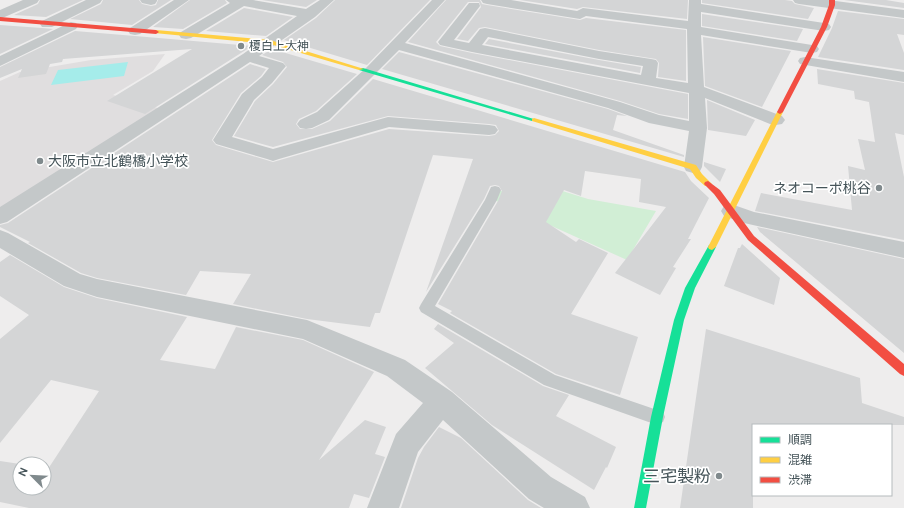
<svg xmlns="http://www.w3.org/2000/svg" width="904" height="508" viewBox="0 0 904 508" font-family="Ubuntu,'Noto Sans JP',sans-serif">
  <style>
    .education { fill: #e0dedf }
    .green { fill: #d1eed5 }
    .water { fill: #a5ecea }
    .building { fill: #d4d5d6 }
    .lines { fill: none; stroke-linecap: round; stroke-linejoin: round }
    .lane { fill: #c4c8c9; fill-rule: evenodd }
    .street { fill: #c4c8c9; fill-rule: evenodd }
    .fast { fill: #16e098; fill-rule: evenodd }
    .slow { fill: #ffcf43; fill-rule: evenodd }
    .jam { fill: #f24e42; fill-rule: evenodd }
    .poi-dot { fill: #808a8d; stroke: #fff; stroke-width: 1.5 }
    .labels { text-anchor: middle; stroke-width: 3.5; stroke-linejoin: round; paint-order: stroke }
    .far-poi-label { font-size: 12px; fill: #455459; stroke: #fff; text-anchor: start }
    .poi-label { font-size: 14px; fill: #455459; stroke: #fff; text-anchor: start }
    .near-poi-label { font-size: 17px; fill: #455459; stroke: #fff; text-anchor: end }
  </style>
  <rect width="100%" height="100%" fill="#eeeded"/>
  <path class="education" d="M165 54 153 71 113 95 161 109 0 213V81L20 72 91 60Z"/>
  <path class="green" d="M556 189 588 199 656 211 627 260 494 200 498 190 547 204Z"/>
  <path class="water" d="M128 62 124 76 51 85 58 70Z"/>
  <path class="building" d="M40 0H83L46 17 14 15 38 4Z
    M103 0H139L142 4 151 6 156 5 158 0H171L132 25 70 19 101 4Z
    M190 0H225L227 3 183 29 153 27Z
    M262 0H317L306 7Z
    M335 0H430L367 65 284 40 316 18Z
    M446 0H480L482 4 487 5 580 20 586 18 686 30V81L658 77 659 63 656 59 599 50 485 27 479 28 468 41 457 39 481 7 479 2H468L436 42 440 46 472 53 688 94V119L659 114 620 101 408 42Z
    M520 0H688L687 19 583 7 577 9Z
    M702 0H785L792 1 795 4 814 8 808 19 702 3Z
    M844 0H886L904 3V8Z
    M244 8 293 17 266 36 206 31Z
    M838 11 904 19V35L897 34 904 53V70L818 57 832 28Z
    M702 14 803 29 797 41 702 26Z
    M0 25 42 28 53 29 0 54Z
    M75 31 135 36 252 46 145 114 107 101 192 49 63 59 62 62 50 64 46 74 18 78 22 69 0 78V67Z
    M703 37 791 51 762 107 705 86Z
    M489 39 599 60 641 67 640 73 485 44Z
    M272 49 357 74 316 111 299 119 296 124 300 129H312L330 121 373 79 685 172 691 181 709 198 688 239H691L673 267 676 268 660 295 615 273 666 207 639 202 641 179 585 171 581 196 564 190 546 222 576 242 579 239 608 253 571 314 638 337 620 395 556 374 450 313 452 311 438 304 498 201 502 191 499 186 495 185 490 186 484 199 426 292 473 159 433 155 380 313H375L370 327 307 319 233 304 251 274 200 271 186 295 97 278 81 273 28 243 30 242 0 227V225L8 223 250 64 266 69 261 76 241 93 212 140 216 145 273 162 389 129 489 136 495 135 499 131 496 125 489 124 388 116 273 147 234 136 255 101 273 84 287 67 283 62 262 55Z
    M399 52 608 109 627 116 617 115 613 130 684 155V157L382 69Z
    M817 69 904 83V135L895 133 904 177V240L755 211 761 193 852 210 848 166 865 170 858 139 875 142 869 102 855 99 854 91 818 84Z
    M707 100 755 120 746 136 708 130Z
    M704 162 726 169 720 182 704 166Z
    M757 227 904 259V353L760 232Z
    M742 244 780 278 774 305 724 286 738 248H740Z
    M10 255 64 287 97 298 187 317 160 360 215 369 236 327 303 340 374 372 319 460 365 420 386 427 375 454 385 457 369 498 354 494 349 508H29L0 502V461L20 464V488H44V469H48L99 391 51 380 0 443V339L29 315 0 296V262Z
    M438 324 543 386 569 395 556 416 616 447 607 468 606 467 594 490 492 425 425 368 454 343 434 329Z
    M706 329 860 378 862 403 904 417V425H753V508H680Z
    M439 427 461 438 528 500 541 508H401L418 458 424 447Z"/>
  <g class="lines">
    <path class="lane" d="M495 186 499 187 501 190 497 200 435 306 555 375 663 412 665 417 663 422 657 425 544 385 421 312 419 308 421 304 485 200 491 187Z"/>
    <path class="street" d="M23 0H39L37 3 0 19V10Z
      M86 0H102L100 3 52 27H42L40 24 42 21Z
      M140 0H157V1L155 4 151 5 142 3Z
      M174 0H189L140 34 135 35 130 34 128 31 130 28Z
      M226 0H253L306 9 320 0H334L315 17 259 56 283 63 286 66 272 83 254 100 232 137 273 149 388 117 489 125 495 126 498 130 495 134 489 135 389 127 279 159 273 161 267 159 216 144 213 140 242 94 262 77 269 68 250 62 7 222 0 224V207L243 54 297 16 244 6 191 38 186 39 181 38 179 35 181 32 230 3Z
      M432 0H445L405 43 620 102 659 115 689 121V93L472 52 440 45 438 42 469 3H479L480 6 454 40 469 43 480 29 485 28 599 51 651 59 656 60 658 63 656 78 688 83 687 29 586 16 580 19 487 4 483 3 481 0H511L577 11 583 8 688 21 689 0H701V4L824 23 829 24 831 27 829 30 824 31 701 12V27L812 45 817 46 819 49 817 52 812 53 701 35 704 87 782 116 785 120 782 124 776 125 770 124 705 98 707 128 702 167 700 171 693 173 686 171 684 167 689 131 649 123 608 108 399 50 329 120 312 128 306 129 300 128 297 124 300 120 317 112 366 68ZM488 37 599 59 643 66 641 75 482 45Z
      M793 0H828L904 10V18L799 4 795 3Z
      M71 22 76 23 78 26 76 29 0 66V56Z
      M805 57 904 72V82L800 64 798 61 800 58Z
      M731 204 754 212 904 242V258L744 223 724 216 721 211 724 206Z
      M0 230 8 233 80 274 97 279 307 320 405 360 452 392 551 477 585 497 590 508H544L529 499 443 420 418 452 399 508H367L396 434 423 403 387 376 303 339 97 297 64 286 0 248Z"/>
    <path class="fast" d="M359 68H363L537 120 536 121H532L359 70Z
      M712 244 716 247 695 288 684 320 663 417 646 508H634L651 417 674 320 685 288 709 245Z"/>
    <path class="slow" d="M156 30 270 40 364 69 359 70 270 44 154 33 153 32Z
      M780 110 783 112 716 247 712 250 709 249 708 247 777 112Z
      M534 118 696 165 702 174 712 184 711 186H705L696 178 690 169 532 121V119Z"/>
    <path class="jam" d="M829 0H835V5L827 27 783 112 780 114 778 113 777 112 821 27 829 5Z
      M0 17 156 30 159 32 156 34 0 21Z
      M708 181 720 190 754 236 904 364V376L900 374 748 240 714 194 704 184 705 182Z"/>
  </g>
  <g class="poi-dot">
    <circle cx="241" cy="46" r="4"/>
    <circle cx="40" cy="161" r="4"/>
    <circle cx="879" cy="188" r="4"/>
    <circle cx="719" cy="476" r="4"/>
  </g>
  <g class="labels">
    <g class="far-poi-label">
      <text x="249" y="50">榎白上大神</text>
    </g>
    <g class="poi-label">
      <text x="48" y="166">大阪市立北鶴橋小学校</text>
      <text x="871" y="193" text-anchor="end">ネオコーポ桃谷</text>
    </g>
    <g class="near-poi-label">
      <text x="711" y="482">三宅製粉</text>
    </g>
  </g>
  <rect x="752" y="424" width="140" height="72" fill="#ffffff" stroke="#b5bbbd"/>
  <rect x="760" y="437" width="20" height="6" fill="#16e098" stroke="#b5bbbd"/>
  <text x="788" y="444" font-size="12" fill="#455459">順調</text>
  <rect x="760" y="457" width="20" height="6" fill="#ffcf43" stroke="#b5bbbd"/>
  <text x="788" y="464" font-size="12" fill="#455459">混雑</text>
  <rect x="760" y="477" width="20" height="6" fill="#f24e42" stroke="#b5bbbd"/>
  <text x="788" y="484" font-size="12" fill="#455459">渋滞</text>
  <g transform="translate(32 476) rotate(294)"><circle r="19" fill="#ffffff" stroke="#b5bbbd"/>
  <path d="M0-3L7 15L0 10L-7 15Z" fill="#808a8d"/>
  <text y="-6" font-size="11" font-weight="bold" text-anchor="middle" fill="#455459">N</text>
  </g>
</svg>
